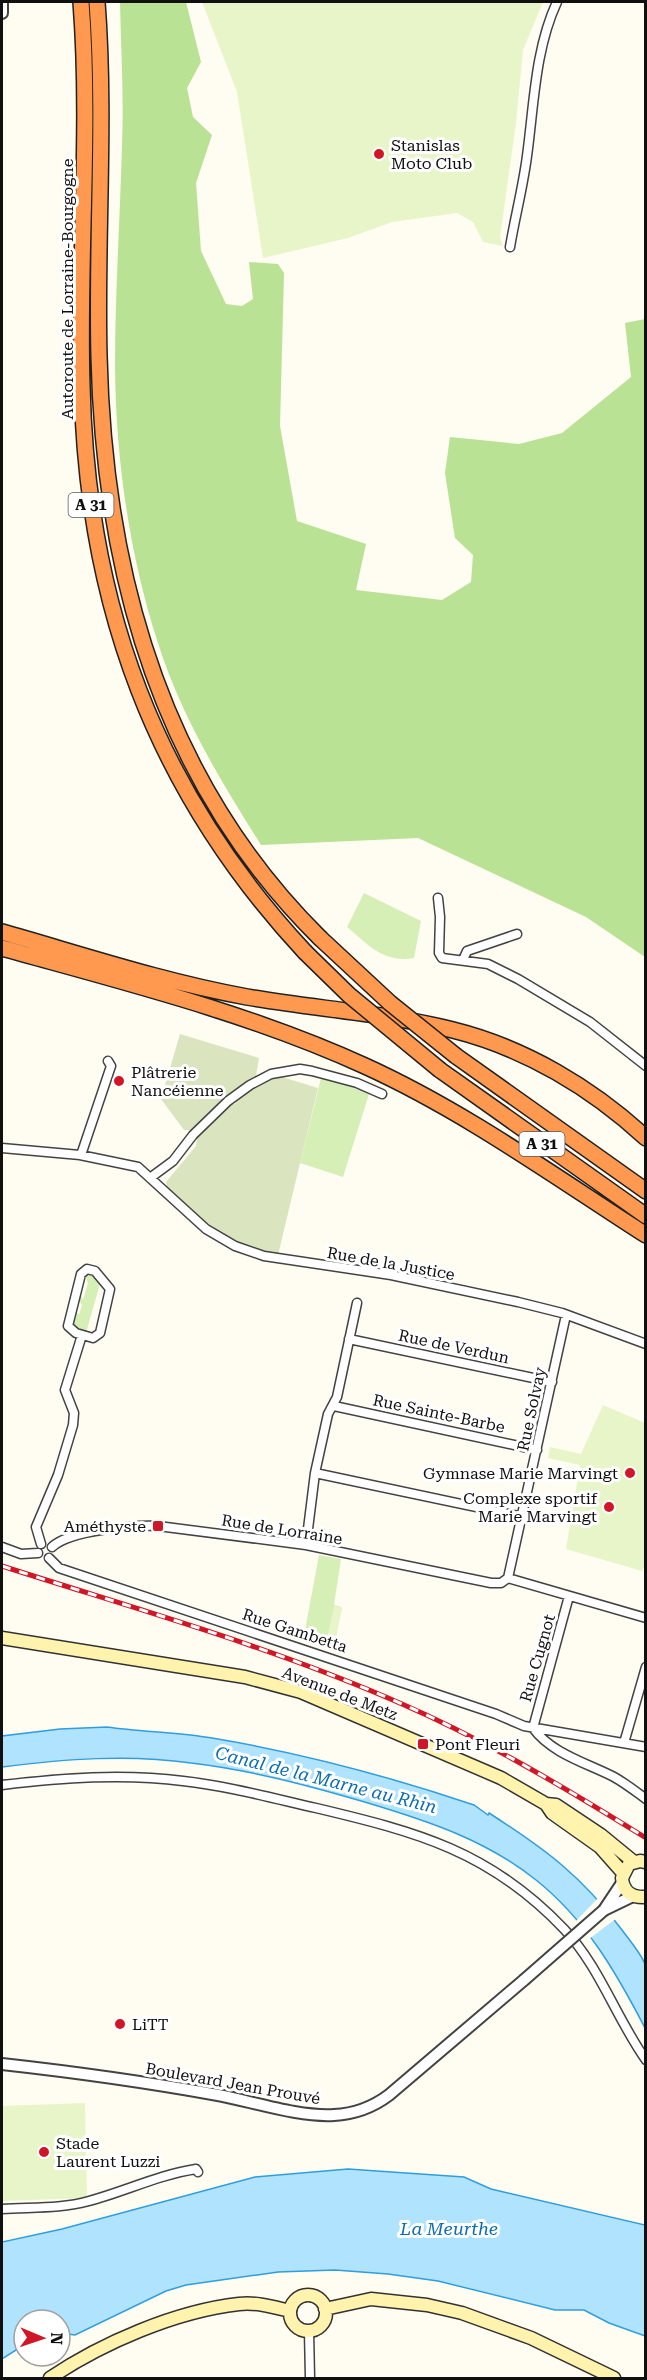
<svg xmlns="http://www.w3.org/2000/svg" width="647" height="2380" viewBox="0 0 647 2380" font-family="'Roboto Serif',serif">
  <style>
    .green { fill: #d6efb6 }
    .forest { fill: #bae294 }
    .cemetery { fill: #dae5bf }
    .pitch { fill: #e8f5c9 }
    .water { fill: #b0e3fd; stroke: #2f9edd; stroke-width: 1.5 }
    .pier { fill: #fffcf2 }
    .lines { fill: none; stroke-linecap: round; stroke-linejoin: round }
    .minor-casing { stroke: #434343; stroke-width: 11 }
    .tertiary-casing { stroke: #434343; stroke-width: 14 }
    .secondary-casing { stroke: #323232; stroke-width: 15 }
    .motorway-casing { stroke: #212121; stroke-width: 18 }
    .minor { stroke: #fff; stroke-width: 8 }
    .tertiary { stroke: #fff; stroke-width: 10 }
    .secondary { stroke: #fff3ad; stroke-width: 12 }
    .motorway { stroke: #ff9950; stroke-width: 15 }
    .rail-casing { stroke: #d11627; stroke-width: 5 }
    .rail { stroke: #fff; stroke-width: 3; stroke-dasharray: 9; stroke-linecap: butt }
    .tertiary-bridge-casing { stroke: #434343; stroke-width: 14; stroke-linecap: butt }
    .motorway-bridge-casing { stroke: #212121; stroke-width: 18; stroke-linecap: butt }
    .tertiary-bridge { stroke: #fff; stroke-width: 10 }
    .motorway-bridge { stroke: #ff9950; stroke-width: 15 }
    .poi-dot { fill: #d11627; stroke: #fff; stroke-width: 2 }
    .labels { text-anchor: middle; stroke-width: 6; stroke-linejoin: round; paint-order: stroke }
    .shield { fill: #fff; stroke: #585858; stroke-width: 1.5 }
    .shield-label { font-size: 15px; font-weight: bold; fill: #101010 }
    .poi-label { font-size: 16px; fill: #101010; stroke: #fff; text-anchor: start }
    .street-label { font-size: 16px; fill: #101010; stroke: #fff }
    .water-label { font-size: 18px; font-style: italic; fill: #096eb1; stroke: #fff }
  </style>
  <rect width="100%" height="100%" fill="#fffcf2"/>
  <path class="green" d="M364 893 421 921 414 958C383 963 370 946 347 927Z
    M321 1078 370 1091 343 1177 300 1163Z
    M92 1272 101 1280 86 1333 71 1328 75 1309 79 1315 82 1305 78 1299 80 1294 83 1300 88 1283 85 1275Z
    M319 1555 341 1559 334 1605 342 1607 334 1647 309 1637 310 1633 305 1630Z"/>
  <path class="forest" d="M120 2H186L201 62 187 88 193 117 212 135 196 183 201 251 226 304 242 306 253 299 249 262 278 264 284 273 280 426 297 521 366 544 356 590 442 600 471 582 473 555 455 538 445 473 450 437 519 444 562 433 631 377 625 323 645 319V957L586 917 418 838 261 845C220 780 180 714 157 640 129 552 116 460 115 368 115 294 120 220 122 146 124 98 121 50 120 2Z"/>
  <path class="cemetery" d="M180 1034 259 1058 256 1076 220 1101 192 1130H184L161 1099Z
    M279 1076 318 1088 278 1255C229 1244 202 1221 167 1188L166 1182 196 1146 197 1137 230 1104H235C244 1089 263 1083 279 1076Z"/>
  <path class="pitch" d="M202 2H543L523 50 516 123 500 237 503 246 483 242 473 222 457 213 392 222 348 238 263 258 237 92Z
    M603 1405 645 1423 646 1563 642 1571 566 1549 580 1465 548 1458 550 1447 581 1454Z
    M334 1606 342 1607 334 1647 326 1643Z
    M85 2103 87 2198 2 2201V2106Z"/>
  <path class="water" d="M107 1727C142 1732 177 1732 212 1738 302 1753 388 1776 474 1805L488 1815 489 1813C545 1849 582 1876 622 1930 630 1941 640 1952 645 1964 647 1977 645 2013 645 2028 616 1972 586 1920 536 1880 486 1840 428 1821 368 1803 310 1786 251 1770 191 1763 128 1754 65 1759 2 1767V1736L60 1729Z
    M348 2169 464 2177 491 2189 645 2225V2336L609 2323 584 2310H555L438 2281 388 2274 335 2270 278 2272 186 2285 166 2291 75 2335 60 2333V2320H24V2345L2 2359V2242L62 2229 255 2177Z"/>
  <path class="pier" d="M599 1897 617 1918 589 1939 575 1922Z"/>
  <g class="lines">
    <defs>
      <path id="minor" d="M510 247C515 217 523 187 527 156 534 105 535 49 557 2
        M438 898 440 917 439 953 442 958 488 964 518 979 590 1022 646 1066
        M463 960 467 951 517 934
        M2 1148 80 1155 138 1167 206 1229 235 1246 264 1256 391 1275 518 1302 562 1313 646 1344
        M81 1155 111 1066 108 1061
        M150 1178 173 1161 193 1135 228 1101 250 1085 271 1074 300 1069 312 1071 357 1083 382 1094
        M87 1269 95 1271 110 1289 100 1333 93 1338 76 1333 68 1326 81 1274Z
        M349 1339 552 1382
        M334 1406 537 1450
        M315 1473 523 1517
        M41 1544 36 1527 58 1475 73 1425 74 1413 65 1390 82 1335
        M306 1545 315 1473 328 1414 337 1397 357 1303
        M2 1547 21 1554 38 1553
        M52 1547C70 1530 133 1525 158 1526L306 1545 491 1583H501L508 1578
        M49 1558 59 1568 496 1714 524 1726 646 1747
        M508 1578 566 1315
        M508 1578 646 1618
        M533 1728 569 1596
        M533 1728C552 1754 587 1763 614 1777 625 1783 635 1791 646 1799
        M624 1743 646 1667
        M2 1785C62 1778 122 1773 183 1781 228 1786 272 1798 316 1808 417 1832 490 1851 564 1929 600 1967 616 2018 646 2060
        M2 2209C31 2207 61 2209 89 2201 126 2191 158 2175 196 2169L198 2172
        M309 2331 310 2378"/>
      <path id="tertiary" d="M2 13V2
        M604 1910 622 1883
        M604 1910 633 1896
        M2 2064C74 2072 146 2082 218 2095 255 2102 298 2117 334 2115 355 2114 373 2107 389 2095L524 1980"/>
      <path id="secondary" d="M2 1638 245 1677 301 1692 501 1778 546 1804 556 1805 601 1835 634 1862
        M546 1804 552 1813 600 1847 623 1873
        M646 1862 640 1861 629 1864 622 1878C623 1892 632 1898 646 1897
        M290 2313a18 18 0 1 1 36 0a18 18 0 1 1-36 0Z
        M325 2309 371 2299 427 2305 462 2313 531 2338 614 2378
        M50 2378C102 2343 176 2311 239 2304 257 2302 273 2307 290 2311"/>
      <path id="motorway" d="M81 2C91 130 78 258 82 386 87 605 155 791 305 952
        M97 2C106 120 96 238 99 356 104 572 162 782 320 938
        M2 932C83 955 164 982 247 997 316 1009 386 1013 453 1030 525 1048 592 1088 646 1138
        M2 948C124 982 249 1013 365 1066 464 1111 554 1176 646 1235
        M456 1056 646 1191
        M440 1070 646 1216"/>
    </defs>
    <use href="#minor" class="minor-casing"/>
    <use href="#tertiary" class="tertiary-casing"/>
    <use href="#secondary" class="secondary-casing"/>
    <use href="#motorway" class="motorway-casing"/>
    <use href="#minor" class="minor"/>
    <use href="#tertiary" class="tertiary"/>
    <use href="#secondary" class="secondary"/>
    <use href="#motorway" class="motorway"/>
    <defs>
      <path id="rail" d="M2 1566C136 1609 273 1647 402 1704 487 1741 567 1789 646 1838"/>
    </defs>
    <use href="#rail" class="rail-casing"/>
    <use href="#rail" class="rail"/>
    <defs>
      <path id="tertiary-bridge" d="M524 1980 604 1910"/>
      <path id="motorway-bridge" d="M320 938 390 1003 456 1056
        M305 952 349 995 440 1070"/>
    </defs>
    <use href="#tertiary-bridge" class="tertiary-bridge-casing"/>
    <use href="#motorway-bridge" class="motorway-bridge-casing"/>
    <use href="#tertiary-bridge" class="tertiary-bridge"/>
    <use href="#motorway-bridge" class="motorway-bridge"/>
  </g>
  <g class="poi-dot">
    <circle cx="379" cy="154" r="6"/>
    <circle cx="119" cy="1081" r="6"/>
    <circle cx="630" cy="1473" r="6"/>
    <circle cx="609" cy="1507" r="6"/>
    <rect x="152" y="1520" width="12" height="12" rx="3"/>
    <rect x="417" y="1738" width="12" height="12" rx="3"/>
    <circle cx="120" cy="2024" r="6"/>
    <circle cx="44" cy="2152" r="6"/>
  </g>
  <g class="labels">
    <g class="shield">
      <rect x="68.5" y="493" width="45" height="24" rx="4.5"/>
      <rect x="519.5" y="1132" width="45" height="24" rx="4.5"/>
    </g>
    <g class="shield-label">
      <text x="91" y="510">A 31</text>
      <text x="542" y="1149">A 31</text>
    </g>
    <g class="poi-label">
      <text x="391" y="151">Stanislas<tspan x="391" dy="18">Moto Club</tspan></text>
      <text x="131" y="1078">Plâtrerie<tspan x="131" dy="18">Nancéienne</tspan></text>
      <text x="618" y="1479" text-anchor="end">Gymnase Marie Marvingt</text>
      <text x="597" y="1504" text-anchor="end">Complexe sportif<tspan x="597" dy="18">Marie Marvingt</tspan></text>
      <text x="146" y="1532" text-anchor="end">Améthyste</text>
      <text x="435" y="1750">Pont Fleuri</text>
      <text x="132" y="2030">LiTT</text>
      <text x="56" y="2149">Stade<tspan x="56" dy="18">Laurent Luzzi</tspan></text>
    </g>
    <g class="street-label">
      <text transform="translate(67 289) rotate(-90)" y="6">Autoroute de Lorraine-Bourgogne</text>
      <text transform="translate(391 1263) rotate(10)" y="6">Rue de la Justice</text>
      <text transform="translate(454 1346) rotate(12)" y="6">Rue de Verdun</text>
      <text transform="translate(531 1409) rotate(-78)" y="6">Rue Solvay</text>
      <text transform="translate(439 1413) rotate(12)" y="6">Rue Sainte-Barbe</text>
      <text transform="translate(282 1529) rotate(9)" y="6">Rue de Lorraine</text>
      <text transform="translate(295 1630) rotate(18)" y="6">Rue Gambetta</text>
      <text transform="translate(537 1658) rotate(-74)" y="6">Rue Cugnot</text>
      <text transform="translate(340 1693) rotate(21)" y="6">Avenue de Metz</text>
      <text transform="translate(233 2083) rotate(10)" y="6">Boulevard Jean Prouvé</text>
    </g>
    <g class="water-label">
      <text transform="translate(326 1780) rotate(14)" y="6">Canal de la Marne au Rhin</text>
      <text x="449" y="2235">La Meurthe</text>
    </g>
  </g>
  <rect width="647" height="2380" fill="none" stroke="#101010" stroke-width="6"/>
  <g transform="translate(42 2338) rotate(92)"><circle r="28" fill="#ffffff" stroke="#9f9f9f" stroke-width="1.5"/>
  <path d="M0-4.5L10 22L0 15L-10 22Z" fill="#d11627"/>
  <text y="-9" font-size="16" font-weight="bold" text-anchor="middle" fill="#101010">N</text>
  </g>
</svg>
